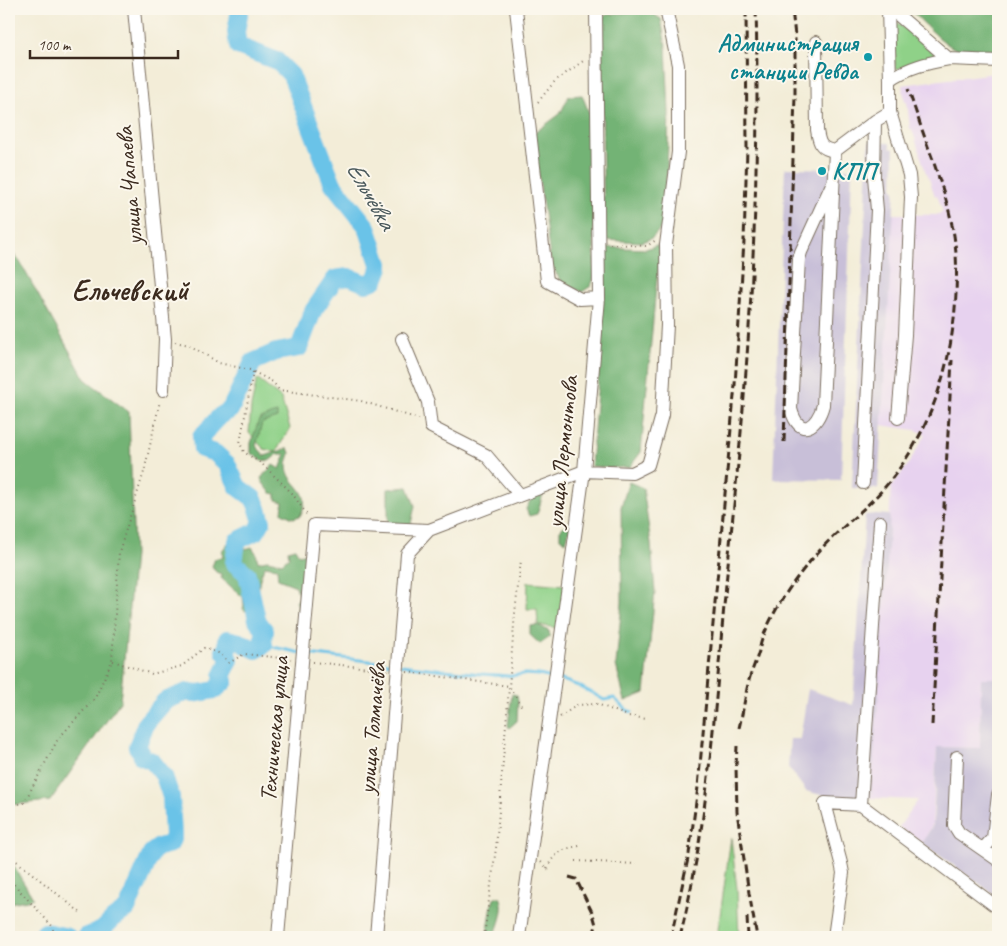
<svg xmlns="http://www.w3.org/2000/svg" width="1007" height="946" viewBox="0 0 1007 946" font-family="Caveat,sans-serif">
  <style>
    .built { fill: #e7d2ef }
    .industrial { fill: #c8bfd8 }
    .green { fill: #8fd188; stroke: #657e53 }
    .forest { fill: #73b374; stroke: #576e49 }
    .lines { fill: none; stroke-linecap: round; stroke-linejoin: round }
    .stream { stroke: #6bc3e8; stroke-width: 3 }
    .river { stroke: #6bc3e8; stroke-width: 18 }
    .minor-casing { stroke: #7b6e5f; stroke-width: 14 }
    .path { stroke: #7b6e5f; stroke-width: 2; stroke-dasharray: 1 4; stroke-linecap: butt }
    .minor { stroke: #fff; stroke-width: 12 }
    .rail { stroke: #3b2a1e; stroke-width: 3; stroke-dasharray: 8 4; stroke-linecap: butt }
    .culture-dot { fill: #0f9aa8; stroke: #fbf7ec; stroke-width: 2 }
    .labels { text-anchor: middle; stroke-width: 4; stroke-linejoin: round; paint-order: stroke }
    .culture-label { font-size: 24px; font-weight: bold; fill: #0d838f; stroke: #fbf7ec; text-anchor: end }
    .street-label { font-size: 24px; fill: #3b2a1e; stroke: #fbf7ec }
    .water-label { font-size: 25px; font-style: italic; fill: #49585b; stroke: #fbf7ec }
    .district-label { font-size: 29px; font-weight: bold; fill: #3b2a1e; stroke: #fbf7ec }
  </style>
  <rect width="100%" height="100%" fill="#fbf7ec"/>
  <filter id="ink" filterUnits="userSpaceOnUse"><feTurbulence type="fractalNoise" baseFrequency=".02" numOctaves="2"/><feDisplacementMap in="SourceGraphic" scale="10" xChannelSelector="R" yChannelSelector="G"/><feConvolveMatrix kernelMatrix="1 2 1 2 8 2 1 2 1" color-interpolation-filters="sRGB"/></filter>
  <filter id="wash" filterUnits="userSpaceOnUse"><feTurbulence type="fractalNoise" baseFrequency=".0096" numOctaves="4" result="noise"/><feDisplacementMap in="SourceGraphic" scale="20" xChannelSelector="R" yChannelSelector="G"/><feGaussianBlur stdDeviation="1.12" result="paint"/><feColorMatrix in="noise" values="0 0 0 0 0 0 0 0 0 0 0 0 0 0 0 0 0 1.4 0 .05"/><feComposite in="paint" operator="in"/></filter>
  <g filter="url(#wash)">
    <rect width="100%" height="100%" fill="#f3edd8"/>
    <path class="built" d="M996 73 998 81V678H981L980 748 937 747 932 826 922 843 899 827 918 800 871 798 881 661 891 487 907 466 926 434 915 430 881 425 893 214 936 215 943 212 937 195 935 196 927 173H926L912 129H910L907 102H905L902 85Z"/>
    <path class="industrial" d="M869 142 890 143V148L894 149 893 190H895L878 489 852 488Z
      M785 168 852 169 841 480 773 479Z
      M876 514 890 515 881 661 871 798 825 796 806 791 788 767 790 739H800L808 689 853 705 865 515Z
      M981 678H998V897L922 843 933 825 937 747 980 748Z"/>
    <path class="green" d="M895 22 907 30 936 55 897 69 895 68Z
      M257 379 281 398 290 428 276 452 264 449 249 433 251 407Z
      M528 582 565 585 558 628 538 625 537 609H527Z
      M731 838 737 889 739 937H717Z"/>
    <path class="forest" d="M909 9H994L998 13V55C987 54 974 55 963 52 944 47 924 22 909 9Z
      M647 10 661 19 666 46 669 113 667 171 664 225 652 238 642 242 604 240 601 19 606 15Z
      M582 95 591 118 595 275 591 286 582 292 561 282 551 264 533 134 560 114 569 96Z
      M657 245 660 256 656 287 641 452 630 467 611 468 591 466 602 332V247L646 249Z
      M9 249 20 262 85 379 129 412 134 555 120 702 50 801 9 805Z
      M277 413V418L262 423 256 446 265 456 288 448 290 453C290 456 287 461 287 465 287 487 315 488 300 516L293 518 282 513 283 502 276 500V494L271 493 263 483 261 478 273 465 280 469 286 454H278L269 461 262 460 251 453V443L259 420 270 415Z
      M629 482 643 488 651 544 655 591 645 693 625 701 616 665 622 602 621 507Z
      M408 487 415 506 410 528 388 525V489Z
      M544 491 537 514 529 516 526 509 532 497Z
      M565 525 570 528 566 542 560 538V530Z
      M237 537 244 541 245 549 252 547 256 553 258 562 267 560 282 563 289 557 288 550 295 548 299 555 307 553 301 615 297 612 298 605 296 602 299 598 296 586 278 579 277 568 265 566C257 580 260 588 257 603L251 606 248 602 247 606 249 609 245 611 243 609 244 605 243 597 221 578V574L216 572 212 566 215 559 223 557 222 551C226 545 230 540 237 537Z
      M538 625 549 631 550 637 540 644 530 635V626Z
      M512 694 517 695 518 702 517 721 509 728 508 725Z
      M9 867H14L33 898 27 900 9 903Z
      M495 897H500C506 908 498 926 494 937H488L487 936 492 904Z
      M37 931 62 937H29Z"/>
    <g class="lines">
      <path class="stream" d="M264 645 301 653
        M307 654 395 664
        M401 665 481 674 510 676 525 674 539 675 552 678
        M558 679C574 683 590 691 604 700L614 698 627 710 632 712
        M53 937V934"/>
      <path class="river" d="M40 937 45 932 68 937
        M85 937 102 930 113 919 127 909 152 852 159 847 170 844 173 836 171 797 164 776 152 761 142 757 141 752 137 747 146 723 165 701 187 692 194 694 215 690 225 681 222 676 230 660 224 651 228 648 227 639 240 642 256 650 264 645 263 639 265 631 257 620 255 610 247 574 234 563 237 541 257 531 262 522 257 506 253 498 238 487 227 464 215 453 202 449 201 437 220 416 230 410 253 362 276 352 299 348 313 311 335 279 349 277 366 284 375 280 380 267 367 227 333 184 291 75 277 61 238 46 236 32 240 9"/>
    </g>
  </g>
  <g filter="url(#ink)">
    <g class="lines">
      <defs>
        <path id="minor" d="M134 9 165 339 163 390
          M516 9 547 281 580 299 599 298 584 471 519 937
          M596 9 599 298
          M888 9 890 80C908 67 927 63 949 59
          M891 9 949 59 998 61
          M816 42 817 130C819 144 821 149 835 151
          M890 112 909 175 911 197 905 335 898 418
          M833 182 801 252 799 259 791 409C799 439 817 428 823 405L835 151 875 121
          M402 339 428 402 431 427 486 455 520 495
          M863 483 877 210 874 177 875 121 890 112V80
          M957 757 954 825 959 833 998 860
          M861 805 880 522
          M983 849 993 838 998 795
          M278 937 314 525 429 530 584 471 632 473 648 465 662 415 667 325 666 245 678 152V65L666 9
          M376 937 407 554 429 530
          M834 937 843 873 841 863 825 803 861 805 998 908"/>
      </defs>
      <use href="#minor" class="minor-casing"/>
      <path class="path" d="M606 13 645 9
        M538 102 555 81 586 59
        M610 244 647 246 656 240
        M175 342 189 345 219 363 250 370 273 382 279 390 361 401 419 419
        M253 372 240 443 244 452 262 464 292 493 307 515
        M113 661 152 674 182 666 204 648 221 654 229 663 244 654 291 659
        M313 662 388 670
        M407 672 509 686 522 707
        M560 717 577 705 597 704 628 716 647 719
        M9 805 24 803 58 739 95 698 112 661 119 552 144 472 160 401
        M9 855 81 913
        M576 861 636 864
        M541 862 549 870
        M547 868C554 853 564 848 580 846
        M9 876 10 880 53 927V934L54 937
        M484 937 496 848 515 613 521 560"/>
      <use href="#minor" class="minor"/>
      <path class="rail" d="M784 442 795 95V36L792 9
        M932 725 952 360
        M739 728C743 712 745 696 749 680 752 670 756 661 759 651 760 647 761 641 763 637 776 604 798 574 821 549 844 524 873 504 893 477 934 424 953 359 956 293 957 271 957 247 952 225 948 203 940 182 933 160 924 136 916 112 908 89
        M737 746 736 766 737 812 749 893 757 937
        M569 877 576 879 593 914 596 925 593 937
        M747 917 748 937
        M603 937 605 933
        M671 937 689 854 698 787 735 385 744 241 747 149 746 9
        M680 937C709 822 715 702 726 584 733 513 741 441 746 370 755 250 759 129 756 9"/>
    </g>
  </g>
  <g class="culture-dot">
    <circle cx="868" cy="57" r="5"/>
    <circle cx="822" cy="171" r="5"/>
  </g>
  <g class="labels">
    <g class="culture-label">
      <text x="858" y="51">Администрация<tspan x="858" dy="28">станции Ревда</tspan></text>
      <text x="832" y="179" text-anchor="start">КПП</text>
    </g>
    <g class="street-label">
      <text transform="translate(129 186) rotate(-95)" y="8">улица Чапаева</text>
      <text transform="translate(562 452) rotate(-84)" y="8">улица Лермонтова</text>
      <text transform="translate(372 728) rotate(-85)" y="8">улица Толмачёва</text>
      <text transform="translate(274 729) rotate(-85)" y="8">Техническая улица</text>
    </g>
    <g class="water-label">
      <text transform="translate(372 195) rotate(60)" y="9">Ельчёвка</text>
    </g>
    <g class="district-label">
      <text x="130" y="300">Ельчевский</text>
    </g>
  </g>
  <rect width="1007" height="946" fill="none" stroke="#fbf7ec" stroke-width="30"/>
  <path d="M30 50v8h148v-8" fill="none" stroke="#3b2a1e" stroke-width="2.5"/>
  <text x="38" y="50" font-size="15" fill="#3b2a1e" stroke="#fbf7ec" stroke-width="4" paint-order="stroke">100 m</text>
</svg>
